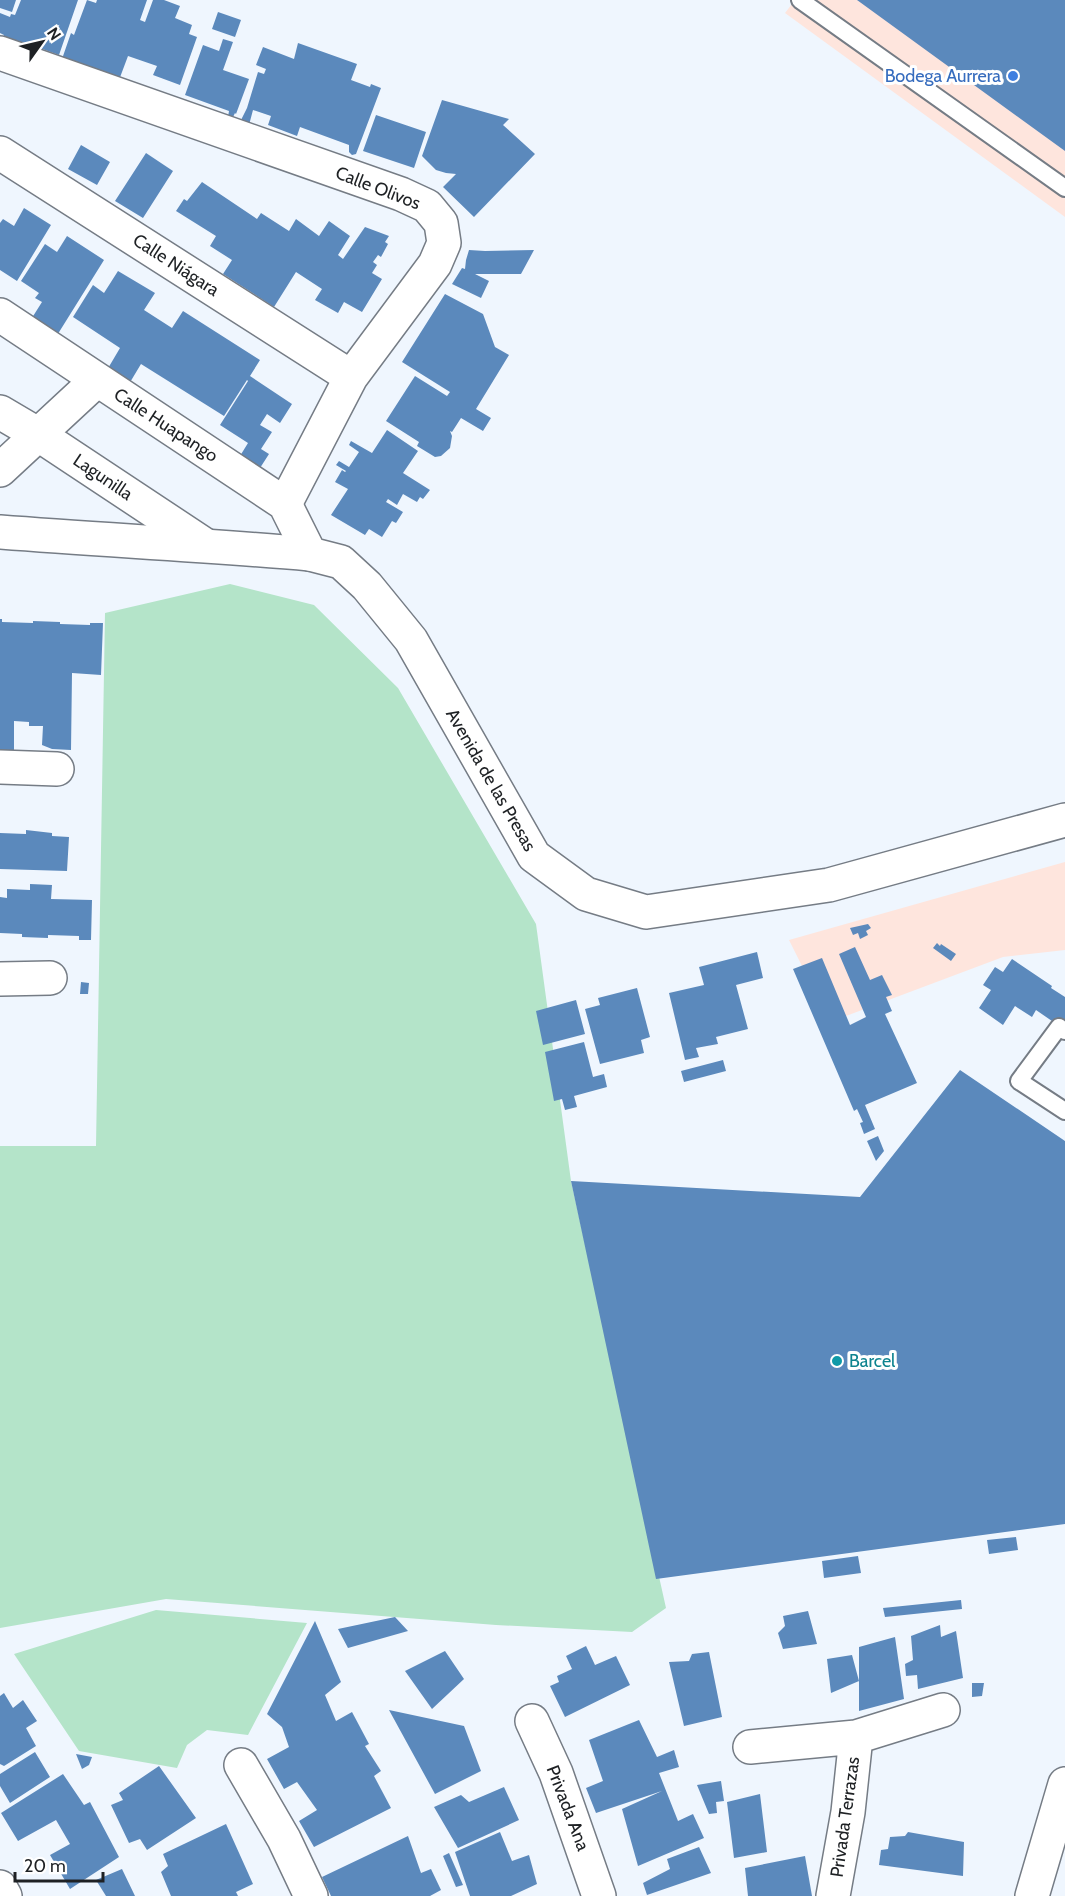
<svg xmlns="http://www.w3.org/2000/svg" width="1065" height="1896" viewBox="0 0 1065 1896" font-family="Cabin,sans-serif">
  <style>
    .commercial { fill: #fee5dd }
    .green { fill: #b4e4c9 }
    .building { fill: #5b89bc }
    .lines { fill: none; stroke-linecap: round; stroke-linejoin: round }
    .service-casing { stroke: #757c85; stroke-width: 20 }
    .minor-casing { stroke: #757c85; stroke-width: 36 }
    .tertiary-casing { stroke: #757c85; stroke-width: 36 }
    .secondary-casing { stroke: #757c85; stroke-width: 36 }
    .service { stroke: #fff; stroke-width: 16 }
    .minor { stroke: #fff; stroke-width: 33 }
    .tertiary { stroke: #fff; stroke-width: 33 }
    .secondary { stroke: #fff; stroke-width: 33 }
    .shop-dot { fill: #3f7fe0; stroke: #fff; stroke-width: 2 }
    .culture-dot { fill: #0f9aa8; stroke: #fff; stroke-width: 2 }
    .labels { text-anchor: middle; stroke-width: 6; stroke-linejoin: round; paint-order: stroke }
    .shop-label { font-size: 18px; fill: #366cbe; stroke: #fff; text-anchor: end }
    .street-label { font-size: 18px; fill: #1e2124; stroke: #fff }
    .culture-label { font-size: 18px; fill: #0d838f; stroke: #fff; text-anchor: start }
  </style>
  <rect width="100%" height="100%" fill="#eff6fe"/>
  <path class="commercial" d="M795 0H1065V217L785 13Z
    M1065 862V950L1003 957 830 1022 789 940Z"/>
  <path class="green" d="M230 584 314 605 398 688 536 924 571 1181 666 1608 632 1632 496 1625 166 1599 0 1628V1146H96L105 613Z
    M156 1610 307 1623 248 1735 207 1730 187 1745 177 1768 79 1751 14 1654Z"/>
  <path class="building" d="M0 0H16L12 12 0 8Z
    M21 0H78L59 55 34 46 33 49 3 38 4 35 0 33V13L10 17 11 14 15 15Z
    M87 0 96 3 97 0H147L140 20 145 22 153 0H164L180 6 175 18 192 25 189 34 197 37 180 85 153 75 157 66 128 56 119 80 62 59 71 33 74 35Z
    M857 0H1065V151Z
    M218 12 241 20 235 37 212 29Z
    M223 39 233 42 223 70 249 79 236 114 235 113 232 119 228 117 229 111 185 95 203 45 219 51Z
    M298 43 357 64 351 80 370 87 371 84 381 88 356 154 352 155 349 152V145L300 127 297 136 268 125 271 116 253 110 249 125 240 122 247 108 258 72 264 74 266 69 256 65 263 47 294 59Z
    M442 100 509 119 503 125 535 154 474 217 443 187 456 174 446 173 436 170 422 156Z
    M376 115 426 132 414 168 363 151Z
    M81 145 110 162 97 185 68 169Z
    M146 153 173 171 143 218 115 201Z
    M202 182 257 219 261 213 289 231 296 219 319 236 329 221 350 236 338 255 343 259 365 227 389 236 385 242 388 244 381 257 378 255 373 262 377 265 372 273 382 279 362 312 344 302 338 313 315 300 322 289 296 272 274 307 223 274 232 260 210 246 216 236 176 211 184 199 187 201Z
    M24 208 51 225 17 281 0 270V223L3 219 14 226Z
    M67 236 104 260 56 337 30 321 42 302 35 298 39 293 21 281 45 244 57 252Z
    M469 250 485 251 534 250 521 274H475L489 281 481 298 452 284 462 268 465 269 466 260Z
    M118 271 155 293 144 310 172 328 183 311 260 360 250 376 292 404 280 423 267 414 260 425 272 432 261 449 269 454 260 468 240 456 248 443 220 425 248 381 247 380 224 416 141 364 129 384 107 370 120 348 73 317 93 285 104 293Z
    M445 294 483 314 495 347 509 355 476 409 491 418 483 431 461 418 452 432 450 431 452 436 450 448 441 456 435 457 417 446 419 442 386 421 415 376 447 396 450 392 402 362Z
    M387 430 418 451 403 473 430 490 423 499 420 497 417 502 403 494 397 505 388 499 386 502 403 512 396 523 392 521 382 537 369 529 365 535 331 515 348 489 335 482 342 470 345 472 346 471 336 465 339 461 349 467 359 452 349 445 351 441 372 453Z
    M0 619H2V622L33 623V621L60 622V624L90 625V623H103L101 675 72 673 71 750 52 749 42 745 43 726H29V722L14 721V752H0Z
    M26 830 52 833V836L69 837 67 871 0 869V833L26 834Z
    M30 884 52 885 51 899 92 900 91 940H79V936L48 935V938L22 937V934L0 933V897L7 898V889L30 890Z
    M868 924 871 928 866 931 868 935 860 939 858 933 853 935 850 928Z
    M937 943 940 946 941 944 956 954 951 961 933 948Z
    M855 947 870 980 882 975 892 995 886 997 892 1011 885 1014 917 1083 865 1105 875 1129 864 1134 860 1123 863 1122 857 1109 854 1111 793 969 822 958 850 1025 866 1017 839 954Z
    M757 952 763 978 736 985 748 1029 716 1037 718 1044 696 1048 699 1057 685 1060 669 993 704 985 699 967Z
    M1012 959 1052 986 1051 988 1065 997V1030L1036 1010 1032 1017 1015 1006 1003 1025 979 1008 991 990 983 985 995 967 1003 972Z
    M81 982 89 983 88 994H80Z
    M637 988 650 1037 641 1040 644 1053 600 1064 585 1009 600 1005 598 998Z
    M576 1000 585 1034 543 1045 536 1011Z
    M584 1042 593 1077 604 1074 607 1087 574 1096 577 1107 565 1110 562 1099 554 1101 545 1052Z
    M723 1060 726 1071 684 1082 681 1071Z
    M960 1070 1065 1141V1524L656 1579 571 1181 860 1197Z
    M878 1136 884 1151 876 1161 867 1141Z
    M1016 1537 1018 1550 989 1554 987 1540Z
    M858 1556 861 1573 824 1578 822 1561Z
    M961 1600 962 1609 885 1617 883 1608Z
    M808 1611 817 1644 783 1649 778 1633 785 1626 783 1616Z
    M395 1617 408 1631 348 1648 338 1629Z
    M315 1621 341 1682 325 1695 336 1721 352 1712 369 1744 365 1746 381 1771 374 1776 391 1808 314 1847 299 1821 317 1810 297 1782 284 1789 267 1759 289 1747 282 1727 267 1714Z
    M940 1625 941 1637 956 1631 963 1678 918 1689 917 1675 906 1676 905 1664 913 1660 911 1636Z
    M895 1637 904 1699 859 1711V1647Z
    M586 1646 595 1665 616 1656 630 1685 565 1717 550 1686 559 1682 557 1676 572 1669 566 1656Z
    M445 1651 464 1679 432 1709 405 1671Z
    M709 1652 722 1717 684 1726 669 1662 689 1661 692 1654Z
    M852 1655 859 1681 831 1693 827 1659Z
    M972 1683H984L982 1696 972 1697Z
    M4 1693 13 1708 23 1700 37 1721 26 1728 36 1746 4 1766 0 1764V1696Z
    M389 1710 464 1726 481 1771 435 1794Z
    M639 1720 657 1757 674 1750 679 1767 659 1773 678 1821 693 1814 704 1838 638 1866 622 1809 662 1791 596 1813 586 1788 603 1781 589 1740Z
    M35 1752 50 1777 10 1803 0 1786V1774Z
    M76 1754 92 1757 89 1765 82 1769Z
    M159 1766 196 1818 147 1850 140 1839 129 1843 111 1805 123 1800 119 1793Z
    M63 1774 84 1805 90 1802 119 1857 70 1889 50 1855 70 1844 56 1820 18 1841 1 1813Z
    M721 1781 724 1801 716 1802 717 1813 709 1814 697 1785Z
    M504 1787 519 1820 458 1848 434 1807 461 1795 469 1802Z
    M760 1794 767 1852 734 1858 727 1802Z
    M226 1824 253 1884 236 1892 238 1896H171L161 1872 168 1866 163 1854Z
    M500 1832 512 1861 529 1855 537 1884 511 1896H470L455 1852Z
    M908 1832 964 1842 963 1876 879 1865 881 1850 888 1849 890 1837 905 1836Z
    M408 1836 421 1873 431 1869 441 1890 430 1896H331L322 1877Z
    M699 1847 711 1873 647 1895 643 1883 670 1869 667 1859Z
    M449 1853 463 1885 456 1887 443 1856Z
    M805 1856 812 1896H748L745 1868Z
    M122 1869 135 1896H106L96 1880Z"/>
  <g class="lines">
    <defs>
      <path id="service" d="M800 0 1065 188
        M1065 1031 1059 1027 1019 1081 1065 1111"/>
      <path id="minor" d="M0 53 401 194 427 206 441 223 444 243 435 264 351 377 285 504
        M0 153 351 377
        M0 412 39 435 205 545
        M0 470 97 380
        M0 767 57 769
        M0 979 50 978
        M532 1721 556 1773 599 1896
        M750 1747 856 1737 943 1710
        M241 1765 284 1839 311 1896
        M0 1887 5 1896
        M833 1896 848 1812 856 1737"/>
      <path id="tertiary" d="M0 532C103 540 207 545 310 554
        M1032 1896 1065 1784"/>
      <path id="secondary" d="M0 315 285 504 310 554 341 562 367 586 411 640 534 856 586 894 646 912 829 885 1065 820"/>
    </defs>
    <use href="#service" class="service-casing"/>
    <use href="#minor" class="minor-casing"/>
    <use href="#tertiary" class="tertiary-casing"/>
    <use href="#secondary" class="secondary-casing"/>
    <use href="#service" class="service"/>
    <use href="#minor" class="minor"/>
    <use href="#tertiary" class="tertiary"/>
    <use href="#secondary" class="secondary"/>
  </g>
  <circle class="shop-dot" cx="1013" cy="76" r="6"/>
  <circle class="culture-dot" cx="837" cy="1361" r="6"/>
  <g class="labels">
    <g class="shop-label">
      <text x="1001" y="82">Bodega Aurrera</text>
    </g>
    <g class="street-label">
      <text transform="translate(378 188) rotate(21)" y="6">Calle Olivos</text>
      <text transform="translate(176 265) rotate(33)" y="6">Calle Niágara</text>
      <text transform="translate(166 425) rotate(33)" y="6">Calle Huapango</text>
      <text transform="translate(103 477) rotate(34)" y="6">Lagunilla</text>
      <text transform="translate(491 780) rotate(60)" y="6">Avenida de las Presas</text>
      <text transform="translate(568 1808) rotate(69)" y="6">Privada Ana</text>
      <text transform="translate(845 1817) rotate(-82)" y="6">Privada Terrazas</text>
    </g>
    <g class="culture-label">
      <text x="849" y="1367">Barcel</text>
    </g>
  </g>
  <g transform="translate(42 42) rotate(56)" stroke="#ffffff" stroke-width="4.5" paint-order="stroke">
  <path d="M0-4.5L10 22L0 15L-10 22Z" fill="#1e2124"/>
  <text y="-9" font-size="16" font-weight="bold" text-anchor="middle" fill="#1e2124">N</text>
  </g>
  <path d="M15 1872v9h88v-9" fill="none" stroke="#1e2124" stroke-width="3"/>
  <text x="24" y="1872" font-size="18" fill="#1e2124" stroke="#ffffff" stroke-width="4.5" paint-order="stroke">20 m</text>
</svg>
